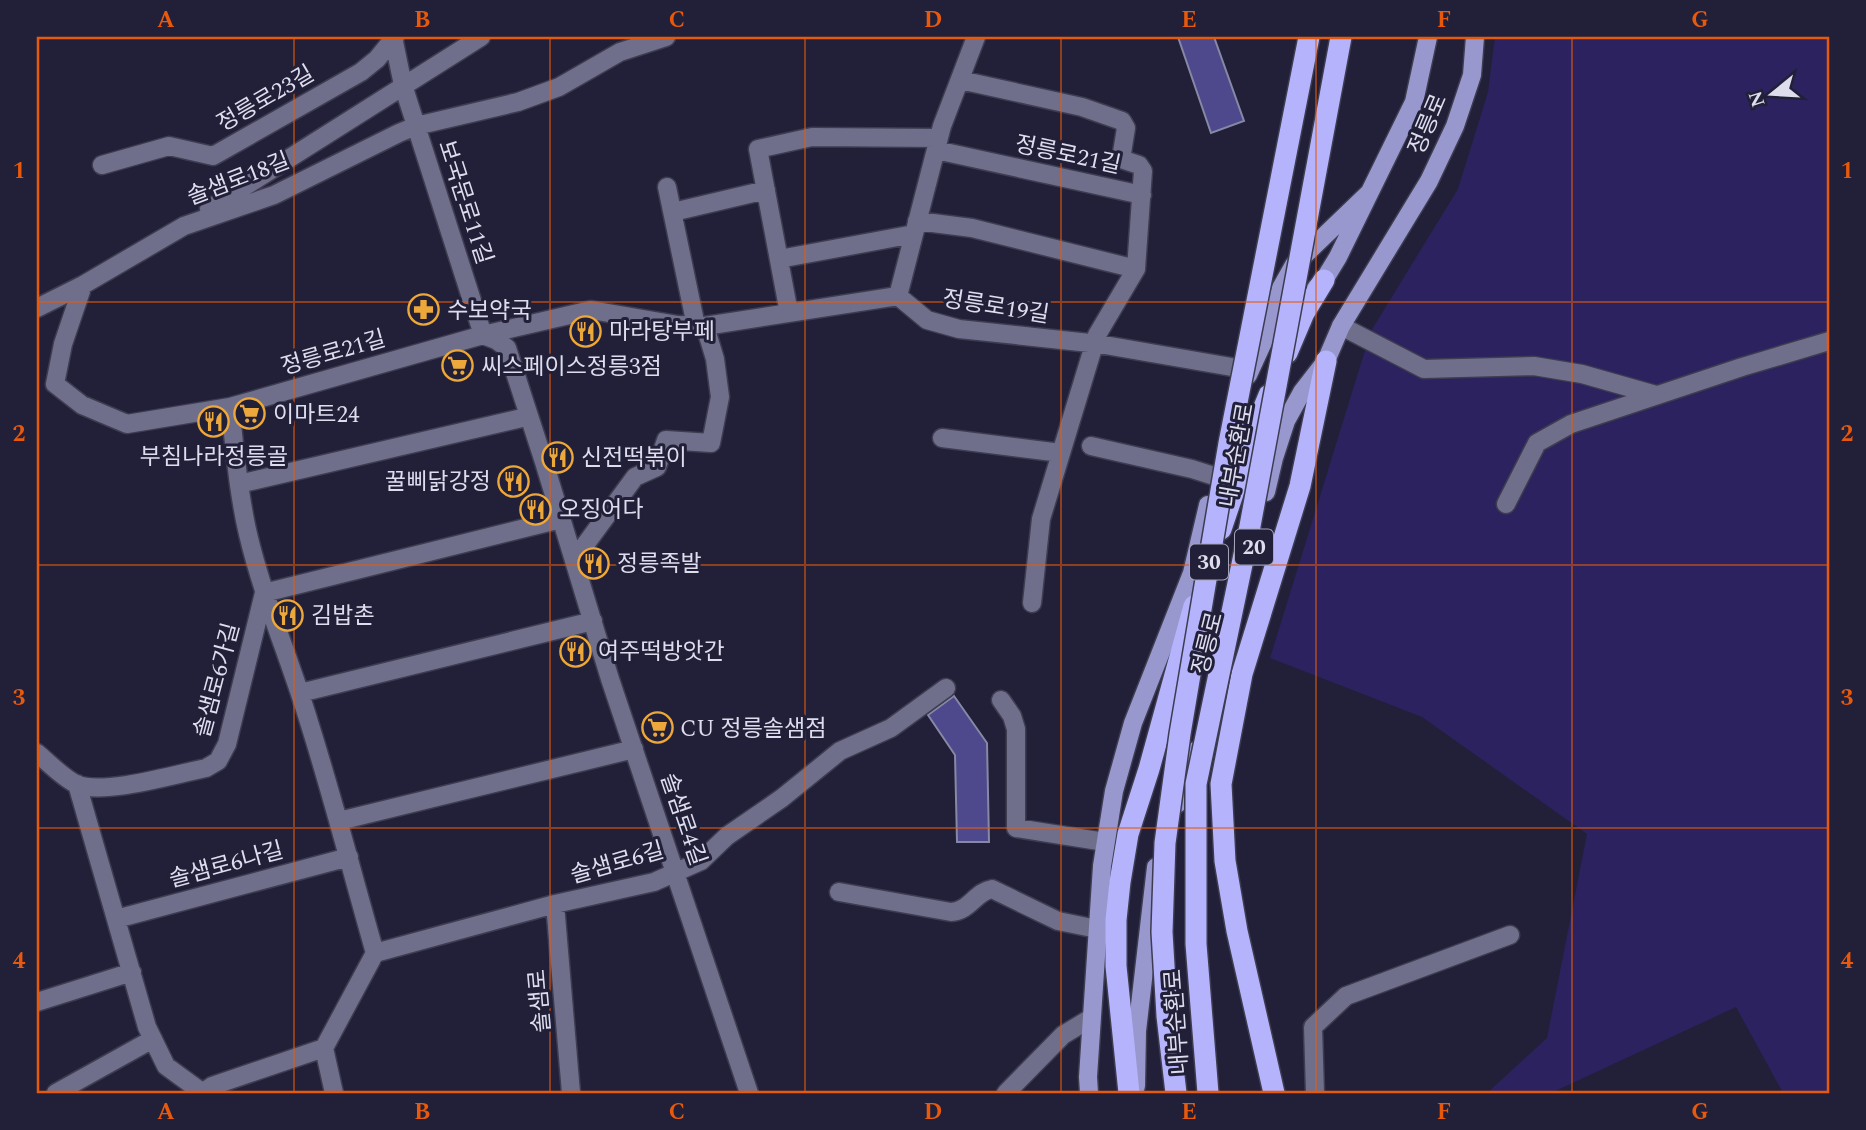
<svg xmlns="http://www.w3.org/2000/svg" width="1866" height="1130" viewBox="0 0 1866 1130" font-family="Spectral,'Noto Sans KR',serif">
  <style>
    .green { fill: #2b225f }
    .building { fill: #4e498c; stroke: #8788a5; stroke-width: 2 }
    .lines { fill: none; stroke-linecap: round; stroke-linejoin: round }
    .minor-casing { stroke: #3d3c50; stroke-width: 21 }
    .major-casing { stroke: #3d3c50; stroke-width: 21 }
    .highway-casing { stroke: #3d3c50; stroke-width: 24 }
    .minor { stroke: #6f6f8b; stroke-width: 18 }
    .major { stroke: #9898cf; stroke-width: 18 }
    .highway { stroke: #b4b3fc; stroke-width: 21 }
    .highway-bridge-casing { stroke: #3d3c50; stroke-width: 24; stroke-linecap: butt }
    .highway-bridge { stroke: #b4b3fc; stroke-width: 21 }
    .grid { fill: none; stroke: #e8590c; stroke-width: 2; stroke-opacity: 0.55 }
    .labels { text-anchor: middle; stroke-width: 6; stroke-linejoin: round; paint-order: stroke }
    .shield { fill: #212038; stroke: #a5a4b7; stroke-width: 2 }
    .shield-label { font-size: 21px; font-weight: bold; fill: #dde }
    .street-label { font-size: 23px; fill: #dde; stroke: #212038 }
    .poi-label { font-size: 23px; fill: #dde; stroke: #212038; text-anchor: start }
    .neatline { fill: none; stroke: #e8590c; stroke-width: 2.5 }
    .grid-label { font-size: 23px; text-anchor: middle; font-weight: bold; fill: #e8590c }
  </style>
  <rect width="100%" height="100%" fill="#212038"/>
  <path class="green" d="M1495 37H1829V1093H1783L1736 1007 1551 1093H1487L1547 1038 1587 834 1422 717 1270 658 1371 331 1458 189 1488 92Z"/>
  <path class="building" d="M1178 37H1214L1244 121 1211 133Z
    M954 696 987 743 989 842H957L955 755 928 715Z"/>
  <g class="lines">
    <defs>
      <path id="minor" d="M393 37 403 85 483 335
        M666 37 620 52 559 87 518 102 416 126 399 133 274 195 184 226 83 285 63 344 55 384 82 405 127 424 230 407 483 335 591 310 678 325 705 326 898 296
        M960 80 1082 107 1122 121 1126 128 1121 159 1139 165 1143 171 1136 269 1097 335 1041 519 1032 603
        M936 150 1142 195
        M102 165 169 146 213 156 361 72 377 59 395 37
        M667 187 696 326
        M209 209 481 37
        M673 212 766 190
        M917 221 972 228 1136 269
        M779 259 914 234
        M898 296 927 320 959 329 1099 344 1249 370
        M898 296 942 126 976 37
        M37 308 83 285
        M789 313 758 149 812 137 939 138
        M1341 326 1424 369 1534 366 1582 374 1656 395
        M483 335 496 340 507 348 544 462 610 679 749 1093
        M230 407C235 449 238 492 248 534 263 598 290 659 309 722 333 798 353 876 375 953L324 1048 334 1093
        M942 438 1061 453
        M1091 446 1192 469 1214 476
        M239 484 522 418
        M1506 504 1537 443 1571 424 1742 367 1829 341
        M574 560 635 477 657 467 666 440 711 443 720 397 715 359 705 326
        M300 693 593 621
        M1001 700 1012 716 1016 729V828L1105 842
        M37 753C49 763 62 777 76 784 102 796 177 774 206 768L218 761 227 744 264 593 553 521
        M77 784 147 1027 166 1066 203 1093
        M339 821 634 749
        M839 892 951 912C970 911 975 892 992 889L1058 921 1097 929
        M555 904 571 1093
        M116 919 349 857
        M375 953 555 904 654 882 701 861 727 836 782 798 840 751 891 728 946 688
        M37 1002 132 972
        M56 1093 153 1039
        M202 1093 212 1086 324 1048
        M1006 1093 1063 1035 1091 1018
        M1315 1093 1313 1027 1346 996 1510 935"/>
      <path id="major" d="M1316 288 1324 280 1338 257 1414 102 1428 37
        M1248 375 1264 340 1281 288 1294 265 1369 193
        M1266 492 1274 458 1286 421 1302 392 1326 361 1341 326 1429 181 1455 126 1472 75 1475 37
        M1177 804 1195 751
        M1136 1086 1137 1031 1156 867
        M1089 1093 1088 1077 1102 866 1114 791 1133 723 1192 573 1208 505"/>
      <path id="highway" d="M1287 353 1304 313 1324 280
        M1221 529 1255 429 1269 395
        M1129 1093 1116 966V920L1120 882 1128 834 1149 769 1194 606
        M1274 1093 1237 931 1225 861 1221 784 1242 674 1300 486 1326 361"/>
    </defs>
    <use href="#minor" class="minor-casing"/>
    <use href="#major" class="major-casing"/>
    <use href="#highway" class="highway-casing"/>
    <use href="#minor" class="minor"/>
    <use href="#major" class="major"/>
    <use href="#highway" class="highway"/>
    <defs>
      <path id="highway-bridge" d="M1176 1093 1167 1016 1162 932 1165 843 1180 734 1229 443 1309 37
        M1208 1093 1196 944V784L1250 526 1341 37"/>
    </defs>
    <use href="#highway-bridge" class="highway-bridge-casing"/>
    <use href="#highway-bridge" class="highway-bridge"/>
  </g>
  <path class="grid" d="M294 37V1093M550 37V1093M805 37V1093M1061 37V1093M1316 37V1093M1572 37V1093M37 302H1829M37 565H1829M37 828H1829"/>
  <defs>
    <symbol id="pharmacy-ring" viewBox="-11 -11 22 22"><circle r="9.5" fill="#212038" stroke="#eda83b" stroke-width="1.5"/><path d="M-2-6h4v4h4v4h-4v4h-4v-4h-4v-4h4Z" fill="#eda83b"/></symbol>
    <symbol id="restaurant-ring" viewBox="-11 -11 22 22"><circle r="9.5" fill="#212038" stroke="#eda83b" stroke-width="1.5"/><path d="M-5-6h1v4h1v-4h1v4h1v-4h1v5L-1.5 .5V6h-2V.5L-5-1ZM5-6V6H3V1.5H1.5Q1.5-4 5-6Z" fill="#eda83b"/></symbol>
    <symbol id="supermarket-ring" viewBox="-11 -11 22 22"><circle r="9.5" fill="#212038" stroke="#eda83b" stroke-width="1.5"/><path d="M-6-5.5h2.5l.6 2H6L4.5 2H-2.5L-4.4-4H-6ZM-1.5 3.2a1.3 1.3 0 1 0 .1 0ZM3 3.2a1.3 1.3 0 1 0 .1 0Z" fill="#eda83b"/></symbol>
  </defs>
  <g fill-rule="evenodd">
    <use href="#pharmacy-ring" x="406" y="292" width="35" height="35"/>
    <use href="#restaurant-ring" x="568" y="314" width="35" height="35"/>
    <use href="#supermarket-ring" x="440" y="348" width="35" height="35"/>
    <use href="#supermarket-ring" x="232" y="396" width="35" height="35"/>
    <use href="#restaurant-ring" x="196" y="404" width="35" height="35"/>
    <use href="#restaurant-ring" x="540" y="440" width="35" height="35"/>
    <use href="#restaurant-ring" x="496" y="464" width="35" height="35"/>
    <use href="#restaurant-ring" x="518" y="492" width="35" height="35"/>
    <use href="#restaurant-ring" x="576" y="546" width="35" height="35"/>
    <use href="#restaurant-ring" x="270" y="598" width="35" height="35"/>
    <use href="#restaurant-ring" x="558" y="634" width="35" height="35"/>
    <use href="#supermarket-ring" x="640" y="710" width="35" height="35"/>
  </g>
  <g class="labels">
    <g class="shield">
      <rect x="1235" y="529.5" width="38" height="35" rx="5"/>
      <rect x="1190" y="544.5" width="38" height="35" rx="5"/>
    </g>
    <g class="shield-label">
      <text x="1254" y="554">20</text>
      <text x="1209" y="569">30</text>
    </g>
    <g class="street-label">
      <text transform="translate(265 98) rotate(-30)" y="8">정릉로23길</text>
      <text transform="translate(1427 124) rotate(-67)" y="8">정릉로</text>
      <text transform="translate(1068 154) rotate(12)" y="8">정릉로21길</text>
      <text transform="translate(238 178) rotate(-21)" y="8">솔샘로18길</text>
      <text transform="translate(466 202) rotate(72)" y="8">보국문로11길</text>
      <text transform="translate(996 306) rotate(9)" y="8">정릉로19길</text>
      <text transform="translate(333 352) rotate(-16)" y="8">정릉로21길</text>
      <text transform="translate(1236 455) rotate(-80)" y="8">내부순환로</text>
      <text transform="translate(1207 643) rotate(-76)" y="8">정릉로</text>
      <text transform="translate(216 680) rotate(-75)" y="8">솔샘로6가길</text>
      <text transform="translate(684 819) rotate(71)" y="8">솔샘로4길</text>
      <text transform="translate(617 862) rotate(-16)" y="8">솔샘로6길</text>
      <text transform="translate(226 864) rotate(-15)" y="8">솔샘로6나길</text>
      <text transform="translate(539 1001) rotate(-95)" y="8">솔샘로</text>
      <text transform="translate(1176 1022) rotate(-94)" y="8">내부순환로</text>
    </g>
    <g class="poi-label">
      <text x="447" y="318">수보약국</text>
      <text x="609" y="339">마라탕부페</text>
      <text x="481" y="374">씨스페이스정릉3점</text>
      <text x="273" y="422">이마트24</text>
      <text x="214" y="464" text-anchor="middle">부침나라정릉골</text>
      <text x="581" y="465">신전떡볶이</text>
      <text x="491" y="489" text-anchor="end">꿀삐닭강정</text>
      <text x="559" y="517">오징어다</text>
      <text x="617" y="571">정릉족발</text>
      <text x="311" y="623">김밥촌</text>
      <text x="598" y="659">여주떡방앗간</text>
      <text x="680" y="736">CU 정릉솔샘점</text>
    </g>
  </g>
  <rect width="1866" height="1130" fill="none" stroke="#212038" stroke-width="77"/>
  <g transform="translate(1772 94) rotate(252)" stroke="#212038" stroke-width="5" paint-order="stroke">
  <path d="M0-5L12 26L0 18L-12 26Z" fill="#ddddee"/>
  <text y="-10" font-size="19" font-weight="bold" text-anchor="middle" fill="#ddddee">N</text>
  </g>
  <rect x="38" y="38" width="1790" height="1054" class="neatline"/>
  <g class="grid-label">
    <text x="166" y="27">A</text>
    <text x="422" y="27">B</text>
    <text x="677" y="27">C</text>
    <text x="933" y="27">D</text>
    <text x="1189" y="27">E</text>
    <text x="1444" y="27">F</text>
    <text x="1700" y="27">G</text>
    <text x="19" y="178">1</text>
    <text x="1847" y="178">1</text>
    <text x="19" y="441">2</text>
    <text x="1847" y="441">2</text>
    <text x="19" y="705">3</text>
    <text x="1847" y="705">3</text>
    <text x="19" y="968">4</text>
    <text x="1847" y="968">4</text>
    <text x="166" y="1119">A</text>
    <text x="422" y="1119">B</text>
    <text x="677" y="1119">C</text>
    <text x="933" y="1119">D</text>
    <text x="1189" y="1119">E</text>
    <text x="1444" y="1119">F</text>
    <text x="1700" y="1119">G</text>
  </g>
</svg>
